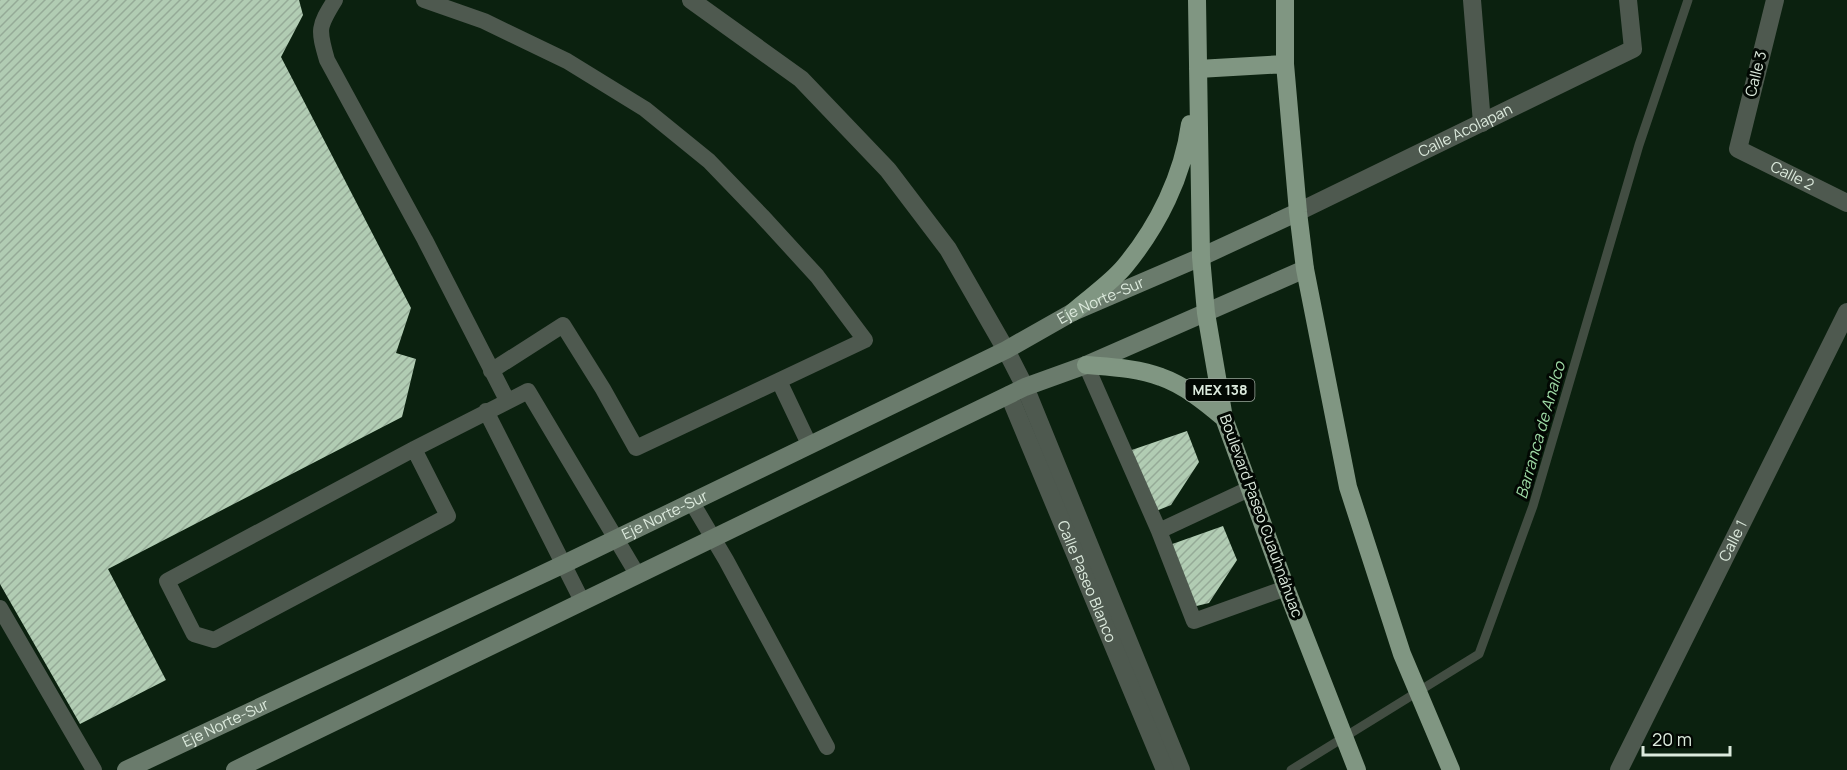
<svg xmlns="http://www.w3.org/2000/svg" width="1847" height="770" viewBox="0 0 1847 770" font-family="Manrope,sans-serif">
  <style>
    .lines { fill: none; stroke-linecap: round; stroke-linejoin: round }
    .stream { stroke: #424d42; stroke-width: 9 }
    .building { fill: url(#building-hatch) }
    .lane { stroke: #4e594f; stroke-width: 16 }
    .street { stroke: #4e594f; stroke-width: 18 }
    .secondary { stroke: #6a7b6c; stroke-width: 18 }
    .primary { stroke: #809682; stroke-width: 18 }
    .labels { text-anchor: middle; stroke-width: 6; stroke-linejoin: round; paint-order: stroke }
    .shield { fill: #020803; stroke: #9ba69c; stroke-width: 1.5 }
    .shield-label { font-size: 14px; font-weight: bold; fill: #dceadd }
    .street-label { font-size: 15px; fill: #dceadd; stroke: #020803 }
    .water-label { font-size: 16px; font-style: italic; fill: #9edaa5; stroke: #020803 }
  </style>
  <defs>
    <pattern id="building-hatch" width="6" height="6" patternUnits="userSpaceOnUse" patternTransform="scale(1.5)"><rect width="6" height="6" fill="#b1ccb3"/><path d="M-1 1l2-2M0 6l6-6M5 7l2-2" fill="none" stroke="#95aa97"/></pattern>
  </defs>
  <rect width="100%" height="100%" fill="#0b210f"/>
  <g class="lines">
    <path class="stream" d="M1291 770 1479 654 1533 506 1639 145 1688 0"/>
  </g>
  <path class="building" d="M0 0H299L303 15 281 57 411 308 396 353 416 359 402 417 108 569 166 680 80 724 0 584Z
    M1187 431 1199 462 1171 505 1146 515 1123 453Z
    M1223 526 1237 560 1209 603 1184 609 1161 548Z"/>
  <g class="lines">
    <path class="lane" d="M335 0C318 27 318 29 327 60L425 240 507 400
      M424 0 484 21 567 61 645 109 709 161 762 216 817 276 865 340 636 448 603 389 563 325 491 371
      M1086 365 1159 531 1194 621 1286 588
      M779 381 809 444
      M486 411 582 601
      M414 449 448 516 214 640 194 634 167 581 414 449 528 391 637 574
      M691 501 726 560 827 747
      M1159 531 1251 488
      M0 608 94 770"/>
    <g class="street">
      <path d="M691 0 801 79 888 170 948 249 1006 350 1025 387 1181 770"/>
      <path d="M1472 0 1482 123"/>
      <path id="s1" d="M1775 0 1738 149 1847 203"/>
      <path id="s2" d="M1298 212 1633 49 1628 0"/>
      <path id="s3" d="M1009 395 1165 770"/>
      <path id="s4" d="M1619 770 1847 312"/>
    </g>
    <g class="secondary">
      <path id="s5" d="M126 770 564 564 1006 350 1073 312 1201 257 1298 212"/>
      <path d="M235 770 1025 387 1086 365 1305 269"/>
    </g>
    <path class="primary" d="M1197 0 1201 257 1206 313 1224 418 1286 588 1357 770
      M1285 0V64L1298 212 1305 269 1348 487 1402 654 1451 770
      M1198 69 1285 64
      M1073 312C1090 297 1111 283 1125 266 1158 226 1183 176 1190 124
      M1086 365C1110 367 1138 368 1161 377 1184 385 1205 402 1224 418"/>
  </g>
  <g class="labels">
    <rect class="shield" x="1185.5" y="379" width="69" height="22" rx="4.5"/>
    <g class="shield-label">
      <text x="1220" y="395">MEX 138</text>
    </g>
    <g class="street-label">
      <text transform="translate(1756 74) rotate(-76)" y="5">Calle 3</text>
      <text dy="5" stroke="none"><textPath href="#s2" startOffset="186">Calle Acolapan</textPath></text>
      <text dy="5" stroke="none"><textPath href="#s1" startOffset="214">Calle 2</textPath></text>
      <text dy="5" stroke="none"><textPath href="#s5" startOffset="1082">Eje Norte-Sur</textPath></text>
      <text dy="5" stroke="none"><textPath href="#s5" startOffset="596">Eje Norte-Sur</textPath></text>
      <text transform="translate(1261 516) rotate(70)" y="5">Boulevard Paseo Cuauhnáhuac</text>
      <text dy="5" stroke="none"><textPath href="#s4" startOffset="256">Calle 1</textPath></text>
      <text dy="5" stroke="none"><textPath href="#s3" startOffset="202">Calle Paseo Blanco</textPath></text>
      <text dy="5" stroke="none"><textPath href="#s5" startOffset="110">Eje Norte-Sur</textPath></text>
    </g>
    <g class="water-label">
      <text transform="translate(1540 430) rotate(-74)" y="6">Barranca de Analco</text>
    </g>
  </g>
  <path d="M1643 746v9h87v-9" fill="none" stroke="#dceadd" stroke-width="3"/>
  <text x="1652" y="746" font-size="18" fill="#dceadd" stroke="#020803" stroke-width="4.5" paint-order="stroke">20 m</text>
</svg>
